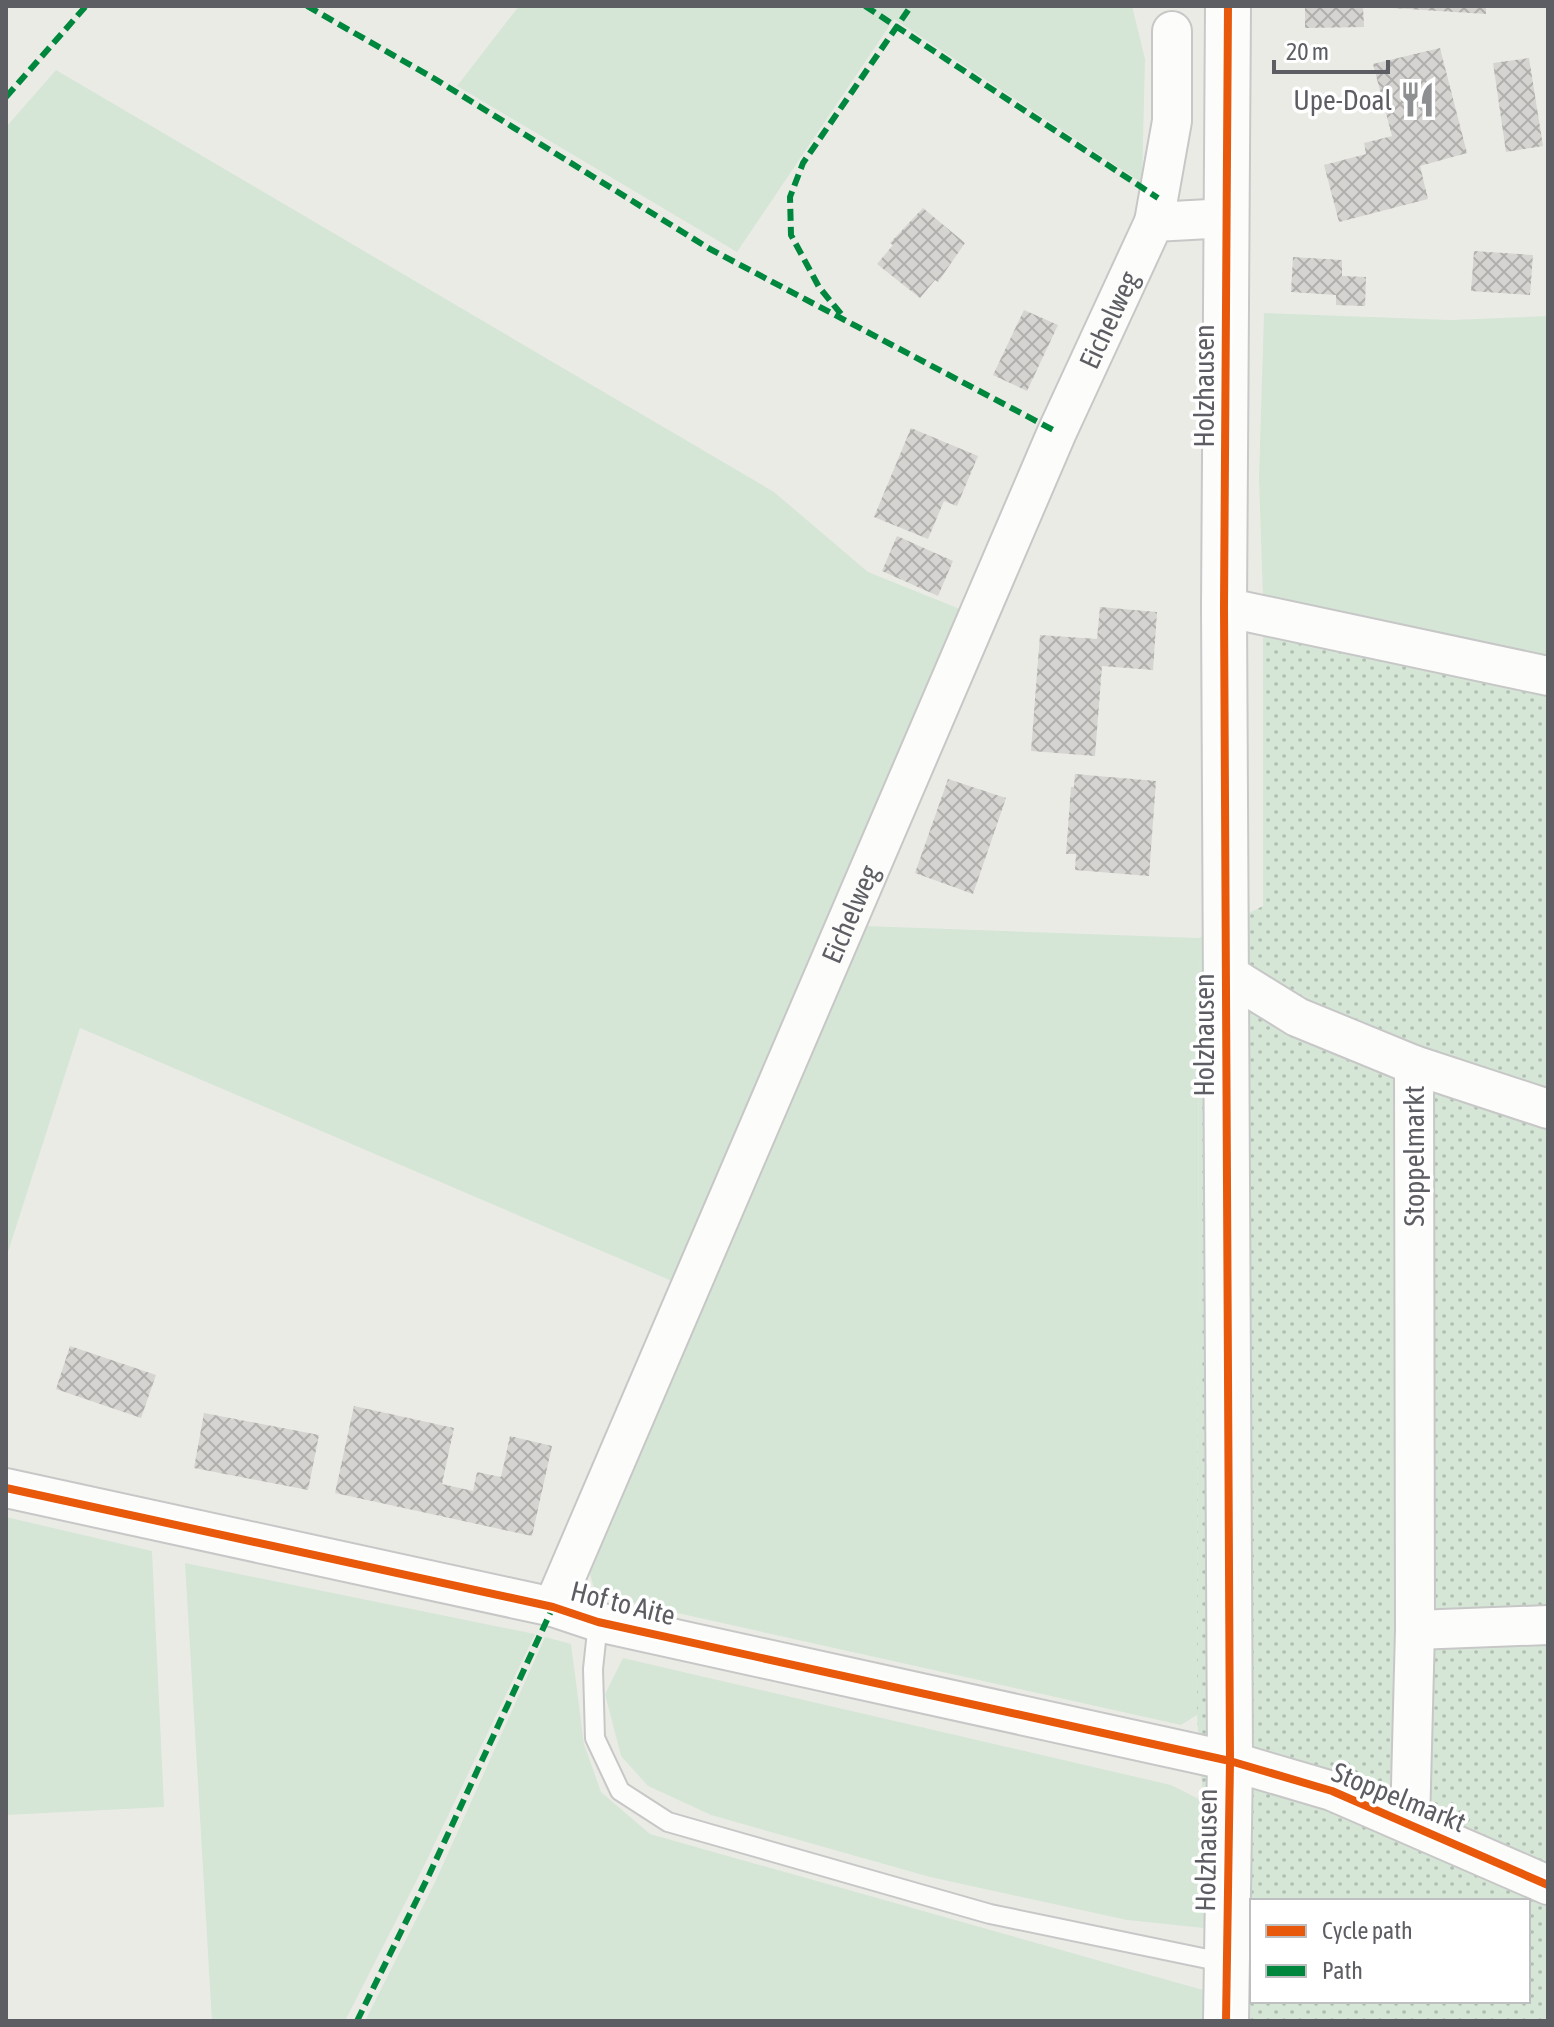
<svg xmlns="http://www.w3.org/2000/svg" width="1554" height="2027" viewBox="0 0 1554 2027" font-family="'Asap Condensed',sans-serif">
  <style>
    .grass { fill: #d5e6d6 }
    .park { fill: url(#park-dots); fill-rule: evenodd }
    .building { fill: url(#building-cross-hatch) }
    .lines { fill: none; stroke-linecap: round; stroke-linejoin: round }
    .lane-casing { stroke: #c7c7c7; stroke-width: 22 }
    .street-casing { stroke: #c7c7c7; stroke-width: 42 }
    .secondary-casing { stroke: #c7c8c8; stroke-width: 48 }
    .lane { stroke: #fcfcfb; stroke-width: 18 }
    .street { stroke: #fcfcfb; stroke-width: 38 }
    .secondary { stroke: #fcfcfb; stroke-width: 44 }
    .quiet { stroke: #00873e; stroke-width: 6; stroke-dasharray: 12 6; stroke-linecap: butt }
    .cycleway-casing { stroke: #fff; stroke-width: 13 }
    .cycleway { stroke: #e8590c; stroke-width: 8 }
    .labels { text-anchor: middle; stroke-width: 7; stroke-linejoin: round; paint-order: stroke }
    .poi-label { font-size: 28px; fill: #5c5e63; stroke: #fff; text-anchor: end }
    .street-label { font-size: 28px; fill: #5c5e63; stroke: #fff }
  </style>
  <defs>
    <pattern id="park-dots" width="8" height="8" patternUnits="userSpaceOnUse" patternTransform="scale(2)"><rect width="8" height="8" fill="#d5e6d6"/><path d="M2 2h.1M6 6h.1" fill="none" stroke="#b0beb1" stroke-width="1.8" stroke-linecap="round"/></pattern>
    <pattern id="building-cross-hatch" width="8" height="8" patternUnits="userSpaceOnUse" patternTransform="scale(2)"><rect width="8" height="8" fill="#d5d4d1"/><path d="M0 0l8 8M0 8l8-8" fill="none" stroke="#b0afad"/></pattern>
  </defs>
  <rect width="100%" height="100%" fill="#ebebe6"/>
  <path class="grass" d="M519 6H1132L1145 59 1142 183 894 19 737 252 457 86Z
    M56 70 774 492 868 572 965 611 672 1281 80 1028 6 1258V127Z
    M1264 313 1451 320 1548 316V657L1263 598 1259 478Z
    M866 926 1199 938 1197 1715 1181 1725 596 1595 590 1574Z
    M6 1517 152 1551 164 1807 6 1815Z
    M185 1563 535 1634 423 1868 345 2021H212Z
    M545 1637 571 1644 584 1744 601 1792 650 1834 1203 1990V2021H365L436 1880Z
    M623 1658 1171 1785 1203 1801 1204 1928 1127 1920 930 1877 711 1815 648 1786 621 1756 605 1694Z"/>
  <path class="park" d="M1263 598 1548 657V2021H1203L1206 1843 1197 1715 1199 938 1263 906ZM1252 1901H1528V2001H1252Z"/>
  <path class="building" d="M1305 6H1363L1364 27 1305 28Z
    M1392 6H1486V14L1392 8Z
    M1440 48 1467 153 1420 166 1428 199 1339 222 1324 165 1366 154 1364 143 1392 136 1373 64Z
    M1529 58 1543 146 1506 152 1493 63Z
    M923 208 965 243 938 282 935 280 920 298 877 264 893 245 890 243Z
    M1474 251 1533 255 1530 295 1471 291Z
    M1293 257 1342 260V276L1366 277 1365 306 1336 305V295L1291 292Z
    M1024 310 1058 325 1027 391 993 375Z
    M911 428 978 456 957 506 944 501 928 539 874 517Z
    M897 536 953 561 938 596 882 571Z
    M1100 607 1157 612 1153 670 1102 666 1095 756 1031 751 1040 635 1097 639Z
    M1075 774 1156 781 1149 876 1075 870 1076 854H1066L1071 787H1074Z
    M948 779 1006 798 973 894 915 873Z
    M70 1346 156 1375 141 1418 56 1389Z
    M354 1406 454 1428 442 1484 473 1491 477 1472 501 1477 510 1436 552 1446 532 1536 335 1493Z
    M204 1413 319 1435 308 1490 194 1468Z"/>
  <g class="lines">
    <defs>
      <path id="lane" d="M598 1622 593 1669 595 1738 620 1791 668 1822 990 1914 1227 1963"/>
      <g id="street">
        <path d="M1154 222 1172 121V31"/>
        <path d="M1224 607 1548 676"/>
        <path d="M1226 973 1297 1017 1414 1065 1548 1109"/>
        <path d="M6 1488 553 1607 598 1622 1230 1761 1332 1791 1548 1885"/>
        <path id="s1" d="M553 1607 1057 432 1154 222 1228 218"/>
        <path d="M1415 1630 1548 1625"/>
        <path d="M1410 1824 1415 1630 1414 1065"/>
      </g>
      <path id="secondary" d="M1226 2021 1230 1761 1224 607 1228 6"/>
    </defs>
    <use href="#lane" class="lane-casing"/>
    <use href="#street" class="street-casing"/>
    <use href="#secondary" class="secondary-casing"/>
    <use href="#lane" class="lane"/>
    <use href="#street" class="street"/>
    <use href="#secondary" class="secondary"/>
    <path class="quiet" d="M307 6 435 79 710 249 1057 432
      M865 6 1158 198
      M6 97 86 6
      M841 314 819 287 791 235 790 197 803 163 911 6
      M357 2021 429 1875 553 1607"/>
    <defs>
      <path id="cycleway" d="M6 1488 553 1607 598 1622 1230 1761 1332 1791 1548 1885
        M1226 2021 1230 1761 1224 607 1228 6"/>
    </defs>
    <use href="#cycleway" class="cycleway-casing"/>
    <use href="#cycleway" class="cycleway"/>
  </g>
  <defs>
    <symbol id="restaurant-bare" viewBox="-9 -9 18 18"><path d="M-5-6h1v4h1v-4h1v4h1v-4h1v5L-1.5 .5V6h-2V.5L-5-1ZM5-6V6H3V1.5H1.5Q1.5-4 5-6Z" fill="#8e8f91" stroke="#fff" stroke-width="2.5" paint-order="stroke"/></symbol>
  </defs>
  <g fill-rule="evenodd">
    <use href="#restaurant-bare" x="1392" y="74" width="51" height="51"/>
  </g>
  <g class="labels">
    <g class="poi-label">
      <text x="1392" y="110">Upe-Doal</text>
    </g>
    <g class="street-label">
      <text dy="10" stroke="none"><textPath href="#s1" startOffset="1402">Eichelweg</textPath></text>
      <text transform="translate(1204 386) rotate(-90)" y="10">Holzhausen</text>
      <text dy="10" stroke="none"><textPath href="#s1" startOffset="754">Eichelweg</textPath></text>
      <text transform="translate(1204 1035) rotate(-90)" y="10">Holzhausen</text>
      <text transform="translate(1414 1156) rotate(-90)" y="10">Stoppelmarkt</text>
      <text transform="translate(623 1603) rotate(14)" y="10">Hof to Aite</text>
      <text transform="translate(1399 1797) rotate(22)" y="10">Stoppelmarkt</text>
      <text transform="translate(1206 1850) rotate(-89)" y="10">Holzhausen</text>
    </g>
  </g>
  <rect width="1554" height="2027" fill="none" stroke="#5c5e63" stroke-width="16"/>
  <rect x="1250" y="1899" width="280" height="104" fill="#ffffff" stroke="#bebfc1" stroke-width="2"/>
  <rect x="1266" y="1925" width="40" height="12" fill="#e8590c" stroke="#bebfc1" stroke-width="2"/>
  <text x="1322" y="1939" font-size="24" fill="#5c5e63">Cycle path</text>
  <rect x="1266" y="1965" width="40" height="12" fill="#00873e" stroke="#bebfc1" stroke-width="2"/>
  <text x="1322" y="1979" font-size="24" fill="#5c5e63">Path</text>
  <path d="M1274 60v12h114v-12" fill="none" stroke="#5c5e63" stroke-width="4"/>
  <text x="1286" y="60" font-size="24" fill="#5c5e63" stroke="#ffffff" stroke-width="6" paint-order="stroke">20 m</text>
</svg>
